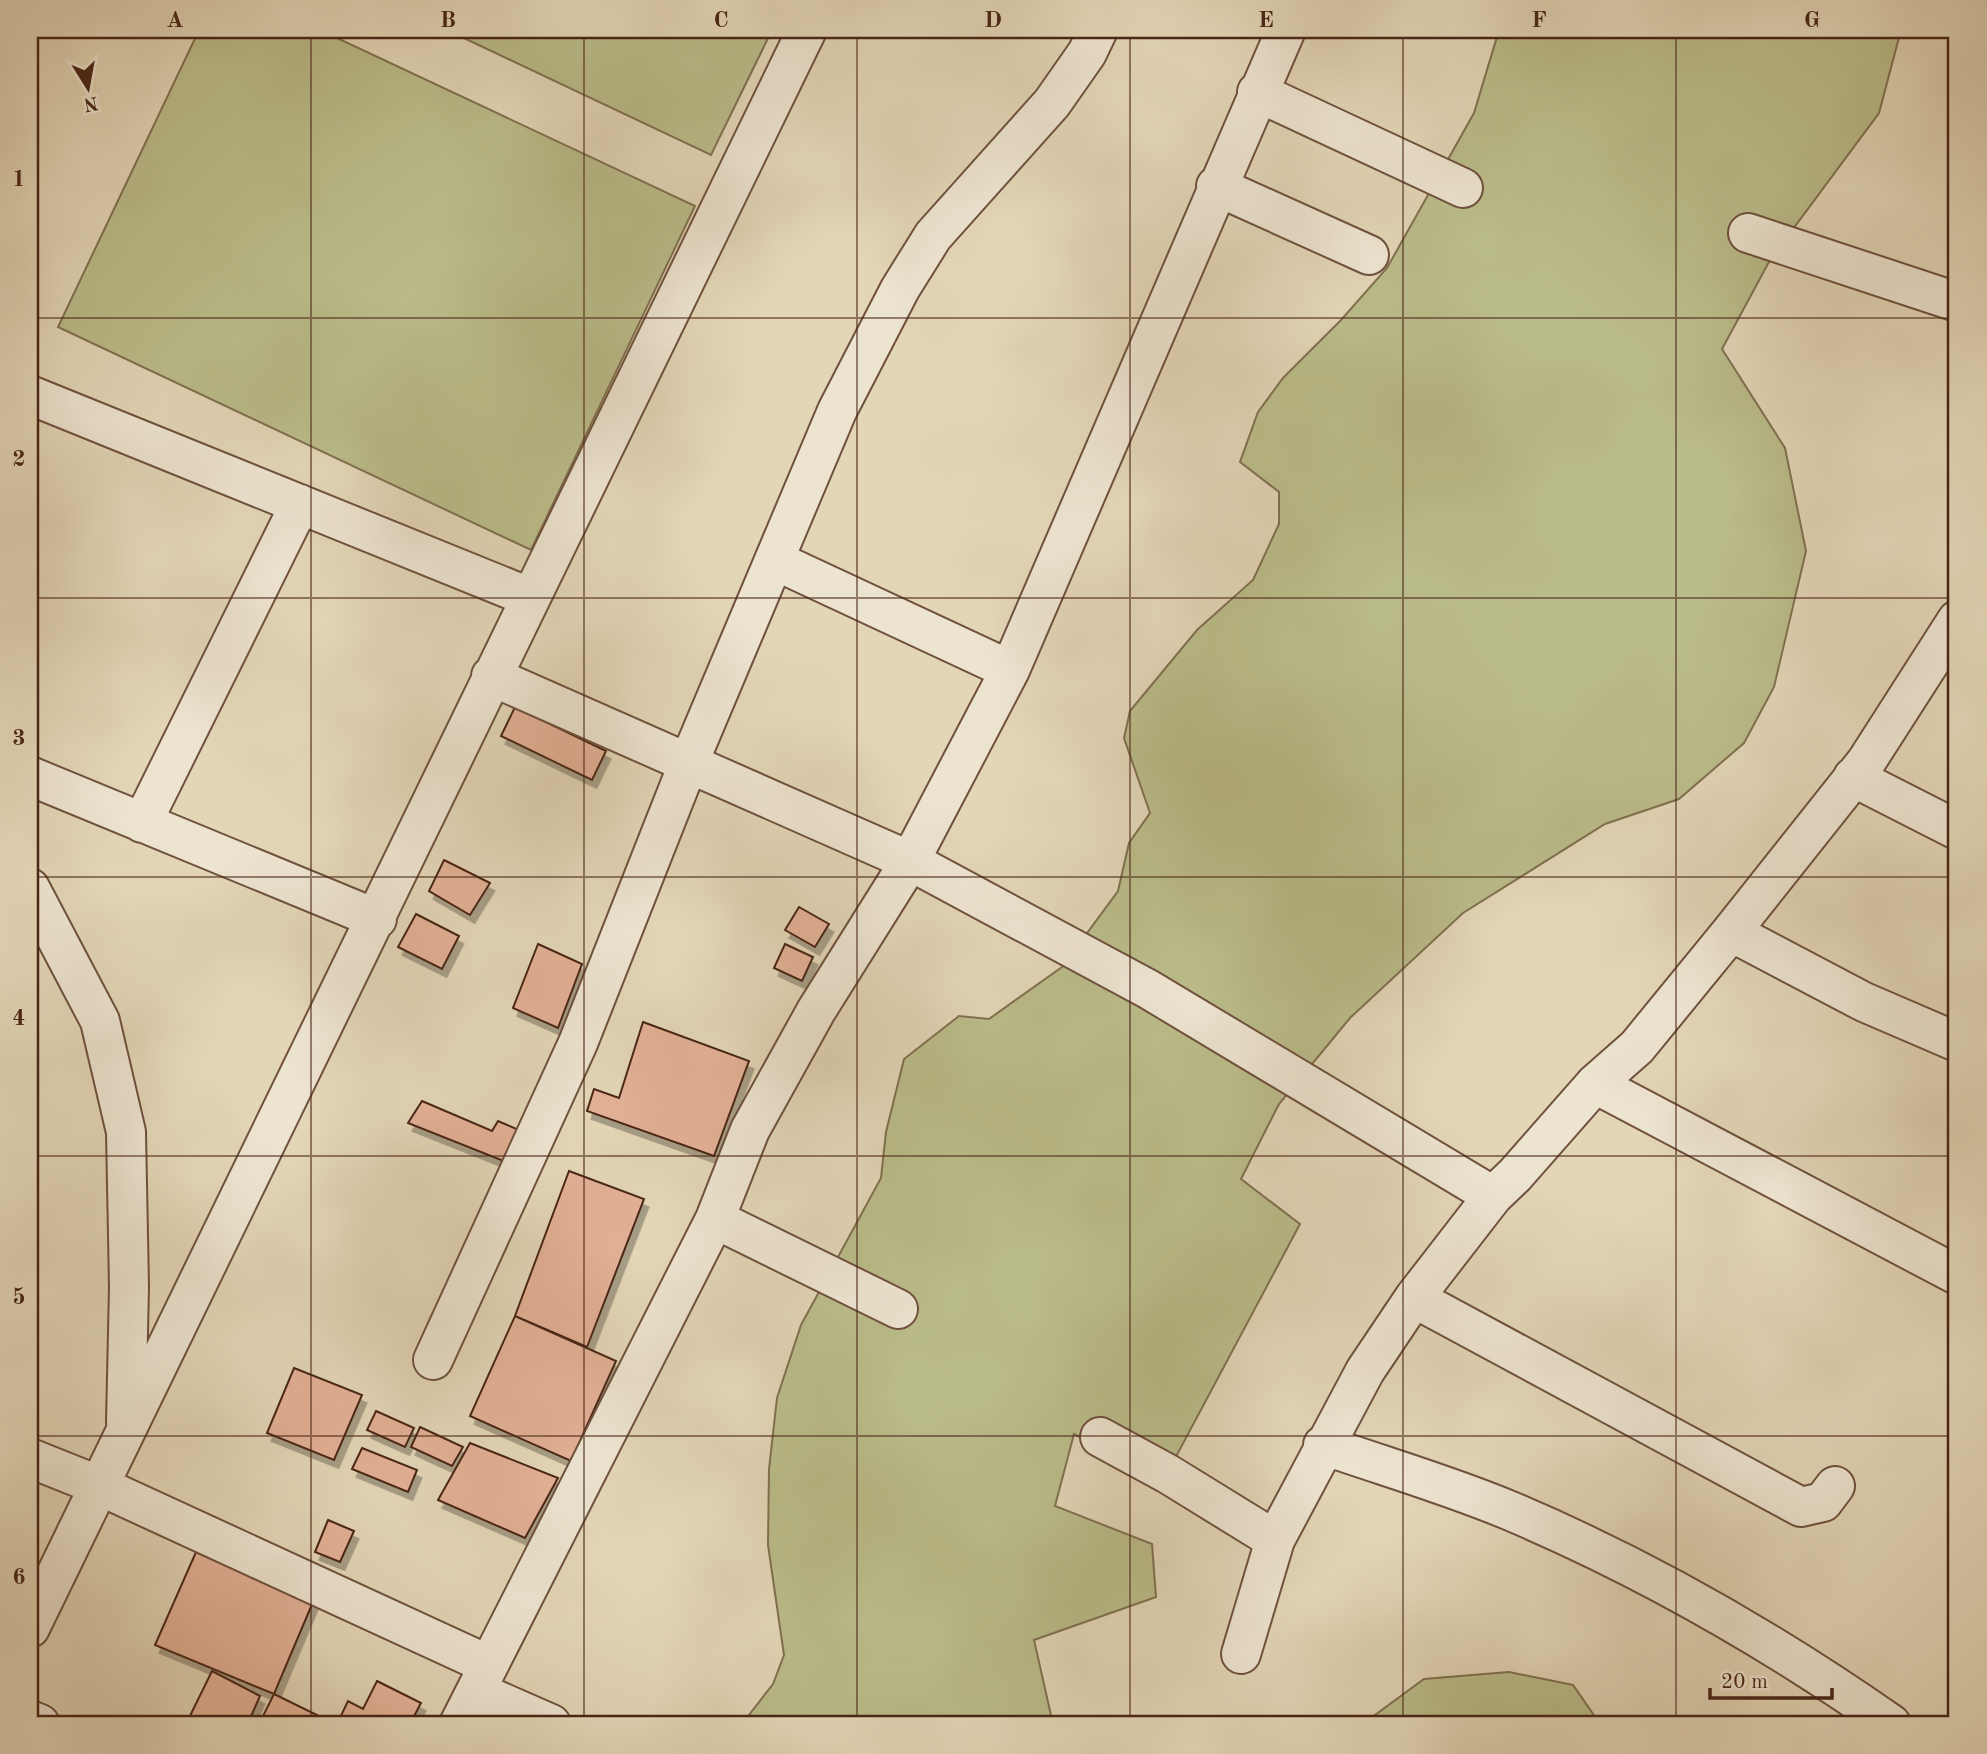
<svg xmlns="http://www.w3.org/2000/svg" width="1987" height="1754" viewBox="0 0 1987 1754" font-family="'Old Standard TT',serif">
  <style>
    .green { fill: #babc8a; stroke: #817050; stroke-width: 2 }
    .building { fill: #e3b196; stroke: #482516; stroke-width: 2; filter: url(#shadow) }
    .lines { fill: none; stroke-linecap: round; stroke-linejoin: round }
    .street-casing { stroke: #6f513e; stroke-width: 42 }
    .street { stroke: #ede4d0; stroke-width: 38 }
    .grid { fill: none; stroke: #482516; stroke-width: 2; stroke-opacity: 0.55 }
    .neatline { fill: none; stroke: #482516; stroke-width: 2.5 }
    .grid-label { font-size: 23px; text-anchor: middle; font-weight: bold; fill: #482516 }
  </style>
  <defs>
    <filter id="shadow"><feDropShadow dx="4.5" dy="8" stdDeviation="0" flood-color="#0004"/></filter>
  </defs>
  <rect width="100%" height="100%" fill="#e3d6b7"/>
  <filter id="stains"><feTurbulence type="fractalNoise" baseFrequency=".00286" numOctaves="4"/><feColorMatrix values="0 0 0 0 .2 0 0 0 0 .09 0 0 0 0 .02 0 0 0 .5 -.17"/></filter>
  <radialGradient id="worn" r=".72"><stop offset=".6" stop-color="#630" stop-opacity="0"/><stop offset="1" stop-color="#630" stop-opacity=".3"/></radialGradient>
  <path class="green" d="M199 30H320L695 206 531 550 58 327Z
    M447 30H772L711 155Z
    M1499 30H1901L1879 113 1770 260 1722 349 1785 448 1806 551 1774 687 1744 743 1679 799 1605 824 1463 913 1350 1018 1279 1104 1241 1179 1300 1224 1163 1481 1074 1434 1055 1506 1152 1544 1156 1597 1034 1640 1053 1724H742L773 1684 784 1655 768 1545 769 1469 777 1398 801 1325 881 1178 886 1132 904 1059 959 1016 989 1019 1062 967 1118 891 1129 843 1150 813 1124 738 1130 711 1197 630 1253 580 1279 524V492L1240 462 1258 412 1283 378 1341 320 1387 268 1474 113Z
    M1509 1672 1573 1685 1600 1724H1346L1364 1723 1424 1679Z
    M1211 1716 1261 1724H1125L1136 1719Z"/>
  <path class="building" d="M515 707 606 751 592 780 501 736Z
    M444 860 490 883 470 915 429 891Z
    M799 907 829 924 815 947 785 930Z
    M416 914 459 936 442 969 398 947Z
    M538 944 582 964 558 1028 513 1008Z
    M785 944 813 957 802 981 774 968Z
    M643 1022 749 1061 714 1156 587 1111 594 1089 619 1098Z
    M422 1101 492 1131 498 1121 519 1130 506 1162 408 1123Z
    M569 1171 644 1199 587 1347 515 1316Z
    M515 1316 616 1361 571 1461 470 1416Z
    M294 1368 362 1395 334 1460 267 1433Z
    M376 1411 414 1428 405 1447 367 1430Z
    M420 1427 463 1447 452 1466 411 1447Z
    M470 1443 558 1478 525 1538 438 1500Z
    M362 1448 417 1470 408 1492 352 1469Z
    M328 1520 354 1531 340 1562 315 1552Z
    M196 1552 313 1602 274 1694 155 1645Z
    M212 1671 260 1696 249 1721 255 1724H186Z
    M377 1681 421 1703 410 1724H337L348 1701 363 1709Z
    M274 1694 325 1719 323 1724H259Z"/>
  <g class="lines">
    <defs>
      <path id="street" d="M1257 92 1463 188
        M1216 186 1369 255
        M1748 233 1957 302
        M30 395 529 597
        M774 560 1010 670
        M491 676 910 861 1148 989 1493 1196
        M30 776 377 919
        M1853 777 1957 830
        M142 823 300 504
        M30 888 100 1021 126 1132 129 1287 126 1422
        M1731 932 1864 1002 1957 1042
        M1595 1084 1957 1275
        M715 1219 898 1309
        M1414 1298 1801 1507 1823 1502 1835 1486
        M433 1360 578 1043 689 762 837 411 900 289 933 236 1052 103 1087 53 1098 30
        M1100 1437 1168 1474 1275 1540
        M1323 1445C1386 1467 1452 1486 1513 1512 1647 1569 1772 1641 1891 1724
        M30 1458 100 1486 489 1665
        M30 1628 807 30
        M1241 1654 1275 1540 1365 1371 1414 1298 1493 1196 1515 1175 1595 1084 1637 1047 1731 932 1866 762 1957 620
        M476 1691 551 1724
        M30 1720 40 1724
        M459 1724 715 1219 750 1130 816 1011 910 861 1010 670 1286 30"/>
    </defs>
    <use href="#street" class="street-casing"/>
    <use href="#street" class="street"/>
  </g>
  <path class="grid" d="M311 30V1724M584 30V1724M857 30V1724M1130 30V1724M1403 30V1724M1676 30V1724M30 318H1957M30 598H1957M30 877H1957M30 1156H1957M30 1436H1957"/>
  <rect width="1987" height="1754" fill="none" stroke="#e3d6b7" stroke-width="77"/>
  <g transform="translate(88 88) rotate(169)" stroke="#ede4d0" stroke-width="5" paint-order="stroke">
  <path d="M0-5L12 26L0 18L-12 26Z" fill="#482516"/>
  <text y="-10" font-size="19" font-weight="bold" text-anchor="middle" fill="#482516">N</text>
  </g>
  <path d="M1710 1688v10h122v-10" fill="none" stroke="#482516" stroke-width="3.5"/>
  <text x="1721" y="1688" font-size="21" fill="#482516" stroke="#ede4d0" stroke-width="5" paint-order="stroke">20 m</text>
  <rect x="38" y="38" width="1910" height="1678" class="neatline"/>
  <g class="grid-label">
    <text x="175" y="27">A</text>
    <text x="448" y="27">B</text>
    <text x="721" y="27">C</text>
    <text x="993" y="27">D</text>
    <text x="1266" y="27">E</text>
    <text x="1539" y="27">F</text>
    <text x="1812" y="27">G</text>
    <text x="19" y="186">1</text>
    <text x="19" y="466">2</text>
    <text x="19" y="745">3</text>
    <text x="19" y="1025">4</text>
    <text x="19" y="1304">5</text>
    <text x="19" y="1584">6</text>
  </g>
  <rect width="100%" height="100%" filter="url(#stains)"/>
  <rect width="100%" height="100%" fill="url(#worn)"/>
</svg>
